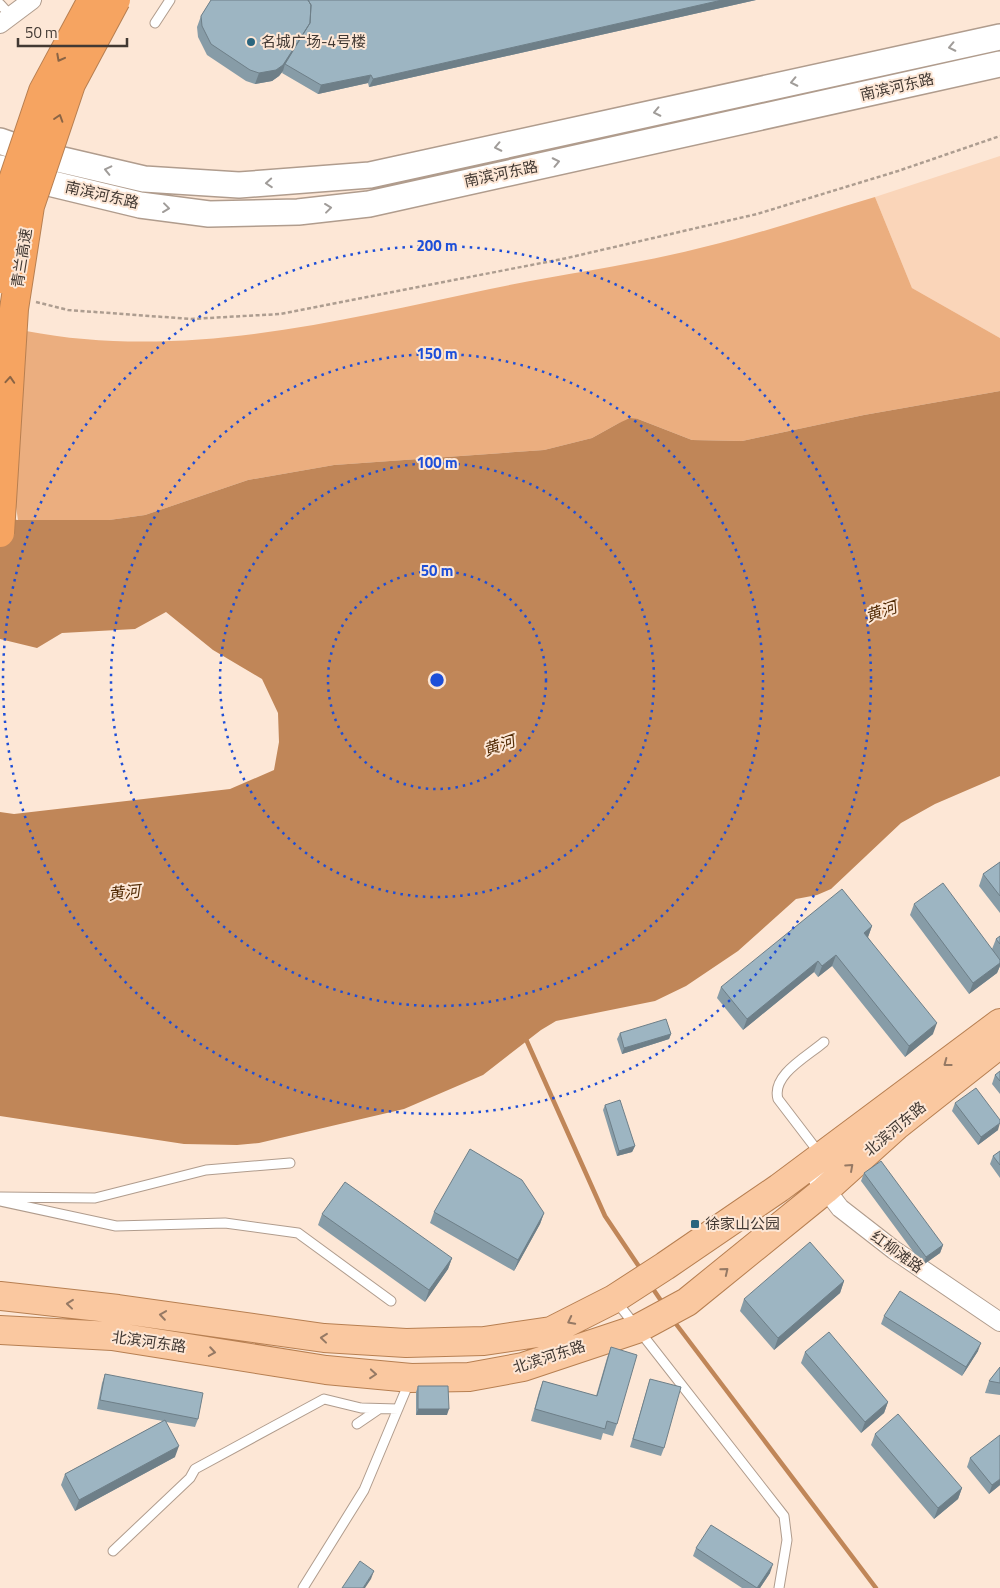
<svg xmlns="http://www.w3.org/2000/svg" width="1000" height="1588" viewBox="0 0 1000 1588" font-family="'Titillium Web','Noto Sans SC',sans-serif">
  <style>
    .green { fill: #fad5b9 }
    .forest { fill: #ebae7f }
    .water { fill: #c08658 }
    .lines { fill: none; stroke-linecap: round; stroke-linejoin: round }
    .stream { stroke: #c08658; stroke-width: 4.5 }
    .service-casing { stroke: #b09c8d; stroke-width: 11 }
    .minor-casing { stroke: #b09c8d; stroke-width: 20 }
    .secondary-casing { stroke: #b09c8d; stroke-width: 28 }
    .primary-casing { stroke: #b77f51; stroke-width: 30 }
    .path { stroke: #ad9d90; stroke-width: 2.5; stroke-dasharray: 4 2.5; stroke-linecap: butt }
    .service { stroke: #fff; stroke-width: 9 }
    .minor { stroke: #fff; stroke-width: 18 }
    .secondary { stroke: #fff; stroke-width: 25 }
    .primary { stroke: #fac8a0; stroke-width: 28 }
    .motorway-bridge-casing { stroke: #b77f51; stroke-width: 30; stroke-linecap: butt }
    .motorway-bridge { stroke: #f6a461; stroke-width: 28 }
    .wall { fill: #879ca7 }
    .shaded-wall { fill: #6e7f88 }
    .building { fill: #9db5c2; stroke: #6e7f88 }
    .oneway { stroke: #a09c99 }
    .oneway2 { stroke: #8a6445 }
    .oneway3 { stroke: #957964 }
    .ring { fill: none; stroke: #1d4ed8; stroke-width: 2.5; stroke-dasharray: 2.5 5 }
    .poi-dot { fill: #2b657e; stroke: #fde7d6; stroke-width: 2 }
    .labels { text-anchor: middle; stroke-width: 4; stroke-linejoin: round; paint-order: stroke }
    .poi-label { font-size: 15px; fill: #423933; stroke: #fde7d6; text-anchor: start }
    .street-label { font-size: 15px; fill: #423933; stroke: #fde7d6 }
    .water-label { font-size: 16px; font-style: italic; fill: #522b05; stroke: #fde7d6 }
    .centre { fill: #1d4ed8; stroke: #fde7d6; stroke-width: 2.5 }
    .ring-label { font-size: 15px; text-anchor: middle; font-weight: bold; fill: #1d4ed8; stroke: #fde7d6; stroke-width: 4; stroke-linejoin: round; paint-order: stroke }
  </style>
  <rect width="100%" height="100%" fill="#fde7d6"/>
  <path class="green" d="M1000 156V338L912 288 875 197Z"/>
  <path class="forest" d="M875 197 912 288 1000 338V391L864 415 742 441 692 440 638 419 619 423 592 438 544 450 334 465 248 480 145 515 109 520H18L11 473 26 331C182 361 338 321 490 289 561 274 634 265 704 247 762 233 818 214 875 197Z"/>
  <path class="water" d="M1000 391V776L935 804 901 823 831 889 817 895 796 899 738 951 686 986 655 1001 556 1021 541 1030 483 1075 404 1109 259 1143 237 1145 184 1144 0 1116V812L14 814 230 789 274 770 279 742 278 713 262 679 213 650 166 612 135 629 62 633 37 648 0 639V518L18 520H109L145 515 248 480 334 465 544 450 592 438 619 423 630 418 638 419 692 440 742 441 864 415Z"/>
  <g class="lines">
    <path class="stream" d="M525 1037 605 1216 642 1271
      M651 1286 664 1305
      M673 1320 876 1588"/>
    <defs>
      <path id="service" d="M0 4 11 16
        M155 23 170 0
        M820 1154 778 1099C771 1075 808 1056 824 1042
        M0 1197 95 1198 206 1170 290 1163
        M0 1201 116 1226 225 1223 298 1233 391 1301
        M616 1301 784 1516 787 1540 779 1588
        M357 1424 379 1409
        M113 1551 190 1478 195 1469 324 1399 361 1408 398 1409
        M303 1588 364 1490 410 1380"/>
      <path id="minor" d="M0 24 32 0
        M808 1166 840 1208 894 1250 1000 1322"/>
      <path id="secondary" d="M0 141 37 154 144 179 239 185 370 175 1000 37
        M0 168 28 178 140 205 209 214 298 212 369 204 1000 64"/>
      <path id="primary" d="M0 1296 118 1309 324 1338 406 1343 484 1341 551 1331 614 1299 665 1266 779 1188 1000 1023
        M0 1330 112 1336 326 1370 411 1378 469 1377 523 1367 637 1329 687 1302 825 1190 896 1126 1000 1044"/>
    </defs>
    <use href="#service" class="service-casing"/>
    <use href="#minor" class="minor-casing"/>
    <use href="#secondary" class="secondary-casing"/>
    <use href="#primary" class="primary-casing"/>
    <path class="path" d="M36 302 68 310 191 319 280 314 567 258 757 214 898 171 1000 136"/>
    <use href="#service" class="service"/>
    <use href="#minor" class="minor"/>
    <use href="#secondary" class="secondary"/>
    <use href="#primary" class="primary"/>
    <defs>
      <path id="motorway-bridge" d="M0 279 3 240 12 183 43 91 92 0
        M0 533 14 309 30 206 71 84 116 0"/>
    </defs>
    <use href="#motorway-bridge" class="motorway-bridge-casing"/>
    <use href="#motorway-bridge" class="motorway-bridge"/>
  </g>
  <path class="wall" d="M211 0H756L369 87 368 83 318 94 282 73 283 71 279 76 272 81 255 84 246 81 207 55 198 37 197 27 201 16Z
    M1000 862V913L979 886 983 874Z
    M914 904 992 949 996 939 1000 936V966L997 973 969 994 910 915Z
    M872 926 868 937 933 1034 905 1057 832 966 818 977 814 972 743 1030 717 998 721 987Z
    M620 1033 671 1034 669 1039 622 1054 617 1039Z
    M1000 1071V1094L992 1084 995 1075Z
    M955 1103 998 1130 978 1145 952 1111Z
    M605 1105 635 1146 632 1152 617 1156 603 1110Z
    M1000 1151V1178L990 1164 993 1156Z
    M864 1173 943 1245 940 1253 923 1265 861 1181Z
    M434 1212 544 1213 540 1224 514 1271 430 1223Z
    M322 1214 452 1258 448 1269 425 1302 318 1225Z
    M844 1281 840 1293 774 1350 740 1311 744 1299Z
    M884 1316 978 1351 962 1376 881 1324Z
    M611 1347 617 1424 613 1436 603 1433 601 1440 531 1421 539 1392 543 1381 596 1396 607 1358Z
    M805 1352 888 1402 884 1413 861 1433 801 1363Z
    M1000 1367V1395L985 1393 989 1381Z
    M105 1374 198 1419 195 1427 166 1422 175 1457 75 1511 61 1485 65 1474 163 1421 97 1409 102 1383Z
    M650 1379 664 1448 661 1456 630 1447Z
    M418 1386 447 1415H416V1392Z
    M875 1434 962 1488 958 1499 934 1519 871 1445Z
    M970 1458 1000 1485 989 1494 967 1467Z
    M696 1548 770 1573 760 1588H742L693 1556Z"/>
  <path class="shaded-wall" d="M722 0H756L369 87 373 79Z
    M310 23 306 34 285 64 283 71 279 76 272 81 255 84 259 73Z
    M371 75 368 83 318 94 321 85Z
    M872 926 868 937 860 944 864 933Z
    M836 955 832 966 818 977 822 966Z
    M818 961 814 972 743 1030 747 1019Z
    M1000 963V966L997 973 969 994 973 983Z
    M937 1023 933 1034 905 1057 909 1046Z
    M671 1034 669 1039 622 1054 624 1048Z
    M1000 1123 998 1130 978 1145 981 1137Z
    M635 1146 632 1152 617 1156 619 1151Z
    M544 1213 540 1224 514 1271 518 1260Z
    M943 1245 940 1253 923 1265 926 1257Z
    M452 1258 448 1269 425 1302 429 1290Z
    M844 1281 840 1293 774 1350 778 1338Z
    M981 1343 978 1351 962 1376 966 1367Z
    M888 1402 884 1413 861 1433 865 1422Z
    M418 1409H449L447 1415H416Z
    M179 1446 175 1457 75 1511 79 1500Z
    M1000 1479V1485L989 1494 992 1485Z
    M962 1488 958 1499 934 1519 938 1508Z
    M773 1564 770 1573 760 1588H757Z
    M374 1571 371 1579 365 1588H363Z"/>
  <path class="building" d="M211 0H308L311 5 310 23 283 65 276 70 259 73 250 70 211 44 202 26 201 16Z
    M308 0H722L373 79 371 75 321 85 285 64 310 23 311 5Z
    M1000 862V896L983 874Z
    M943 883 1000 960V963L973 983 914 904Z
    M842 889 872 926 864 933 937 1023 909 1046 836 955 822 966 818 961 747 1019 721 987Z
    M1000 936V944L996 939Z
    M666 1019 671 1034 624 1048 620 1033Z
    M1000 1071V1081L995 1075Z
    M976 1088 1000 1120V1123L981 1137 955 1103Z
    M620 1100 635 1146 619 1151 605 1105Z
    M470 1149 522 1180 544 1213 518 1260 434 1212Z
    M1000 1151V1165L993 1156Z
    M881 1161 943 1245 926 1257 864 1173Z
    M345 1182 452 1258 429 1290 322 1214Z
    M810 1242 844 1281 778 1338 744 1299Z
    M900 1291 981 1343 966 1367 884 1316Z
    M829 1332 888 1402 865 1422 805 1352Z
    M611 1347 637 1355 617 1424 607 1421 605 1429 535 1409 543 1381 597 1396Z
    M1000 1367V1383L989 1381Z
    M105 1374 203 1393 198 1419 100 1400Z
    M650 1379 681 1387 664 1448 633 1439Z
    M418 1386H448L449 1409H418Z
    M898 1414 962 1488 938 1508 875 1434Z
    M165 1420 179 1446 79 1500 65 1474Z
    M1000 1435V1479L992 1485 970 1458Z
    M711 1525 773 1564 757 1588 696 1548Z
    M360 1561 374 1571 363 1588H342Z"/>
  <defs><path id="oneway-chevron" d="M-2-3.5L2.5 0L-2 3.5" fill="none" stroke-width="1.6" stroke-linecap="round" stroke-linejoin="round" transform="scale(1.25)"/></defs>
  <g class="oneway">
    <use href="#oneway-chevron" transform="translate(952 47) rotate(168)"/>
    <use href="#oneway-chevron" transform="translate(794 82) rotate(168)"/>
    <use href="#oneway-chevron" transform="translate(657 112) rotate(168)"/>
    <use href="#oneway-chevron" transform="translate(498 147) rotate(168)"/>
    <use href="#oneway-chevron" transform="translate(556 162) rotate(-12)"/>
    <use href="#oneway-chevron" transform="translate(108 170) rotate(-167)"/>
    <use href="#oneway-chevron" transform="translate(269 183) rotate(176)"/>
    <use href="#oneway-chevron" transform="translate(166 208) rotate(7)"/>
    <use href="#oneway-chevron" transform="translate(328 208) rotate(-7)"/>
  </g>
  <g class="oneway2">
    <use href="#oneway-chevron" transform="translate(60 58) rotate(118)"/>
    <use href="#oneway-chevron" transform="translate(59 118) rotate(-72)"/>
    <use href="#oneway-chevron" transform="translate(10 380) rotate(-86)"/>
  </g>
  <g class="oneway3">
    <use href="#oneway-chevron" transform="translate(947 1063) rotate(143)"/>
    <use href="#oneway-chevron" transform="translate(850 1167) rotate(-42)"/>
    <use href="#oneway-chevron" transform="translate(725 1271) rotate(-39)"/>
    <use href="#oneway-chevron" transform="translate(70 1304) rotate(-174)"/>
    <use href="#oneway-chevron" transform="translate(163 1315) rotate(-172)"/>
    <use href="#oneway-chevron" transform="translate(571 1321) rotate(153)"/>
    <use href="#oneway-chevron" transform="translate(324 1338) rotate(-174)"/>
    <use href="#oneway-chevron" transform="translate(212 1352) rotate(9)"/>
    <use href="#oneway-chevron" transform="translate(373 1374) rotate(5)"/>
  </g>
  <g class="ring">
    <circle cx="437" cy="680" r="109"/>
    <circle cx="437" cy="680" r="217"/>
    <circle cx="437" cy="680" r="326"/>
    <circle cx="437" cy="680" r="434"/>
  </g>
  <g class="poi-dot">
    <circle cx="251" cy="42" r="5"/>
    <rect x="690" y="1219" width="10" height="10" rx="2.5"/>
  </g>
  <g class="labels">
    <g class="poi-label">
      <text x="261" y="47">名城广场-4号楼</text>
      <text x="705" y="1229">徐家山公园</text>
    </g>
    <g class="street-label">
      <text transform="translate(897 87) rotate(-13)" y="5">南滨河东路</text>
      <text transform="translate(501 174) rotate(-12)" y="5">南滨河东路</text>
      <text transform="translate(102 195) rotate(13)" y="5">南滨河东路</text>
      <text transform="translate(22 258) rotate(-81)" y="5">青兰高速</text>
      <text transform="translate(895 1129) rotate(-40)" y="5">北滨河东路</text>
      <text transform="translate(897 1252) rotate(36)" y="5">红柳滩路</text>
      <text transform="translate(149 1342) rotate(8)" y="5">北滨河东路</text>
      <text transform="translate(549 1357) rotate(-18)" y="5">北滨河东路</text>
    </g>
    <g class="water-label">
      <text transform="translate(881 611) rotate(-19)" y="6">黄河</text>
      <text transform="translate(499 745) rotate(-19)" y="6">黄河</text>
      <text transform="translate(124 892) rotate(-6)" y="6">黄河</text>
    </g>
  </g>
  <circle cx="437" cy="680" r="8" class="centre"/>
  <g class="ring-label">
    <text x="437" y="251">200 m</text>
    <text x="437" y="359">150 m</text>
    <text x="437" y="468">100 m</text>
    <text x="437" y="576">50 m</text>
  </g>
  <path d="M18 38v8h109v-8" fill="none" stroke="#423933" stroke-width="2.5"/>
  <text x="25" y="38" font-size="15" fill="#423933" stroke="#fde7d6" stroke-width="4" paint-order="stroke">50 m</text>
</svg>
